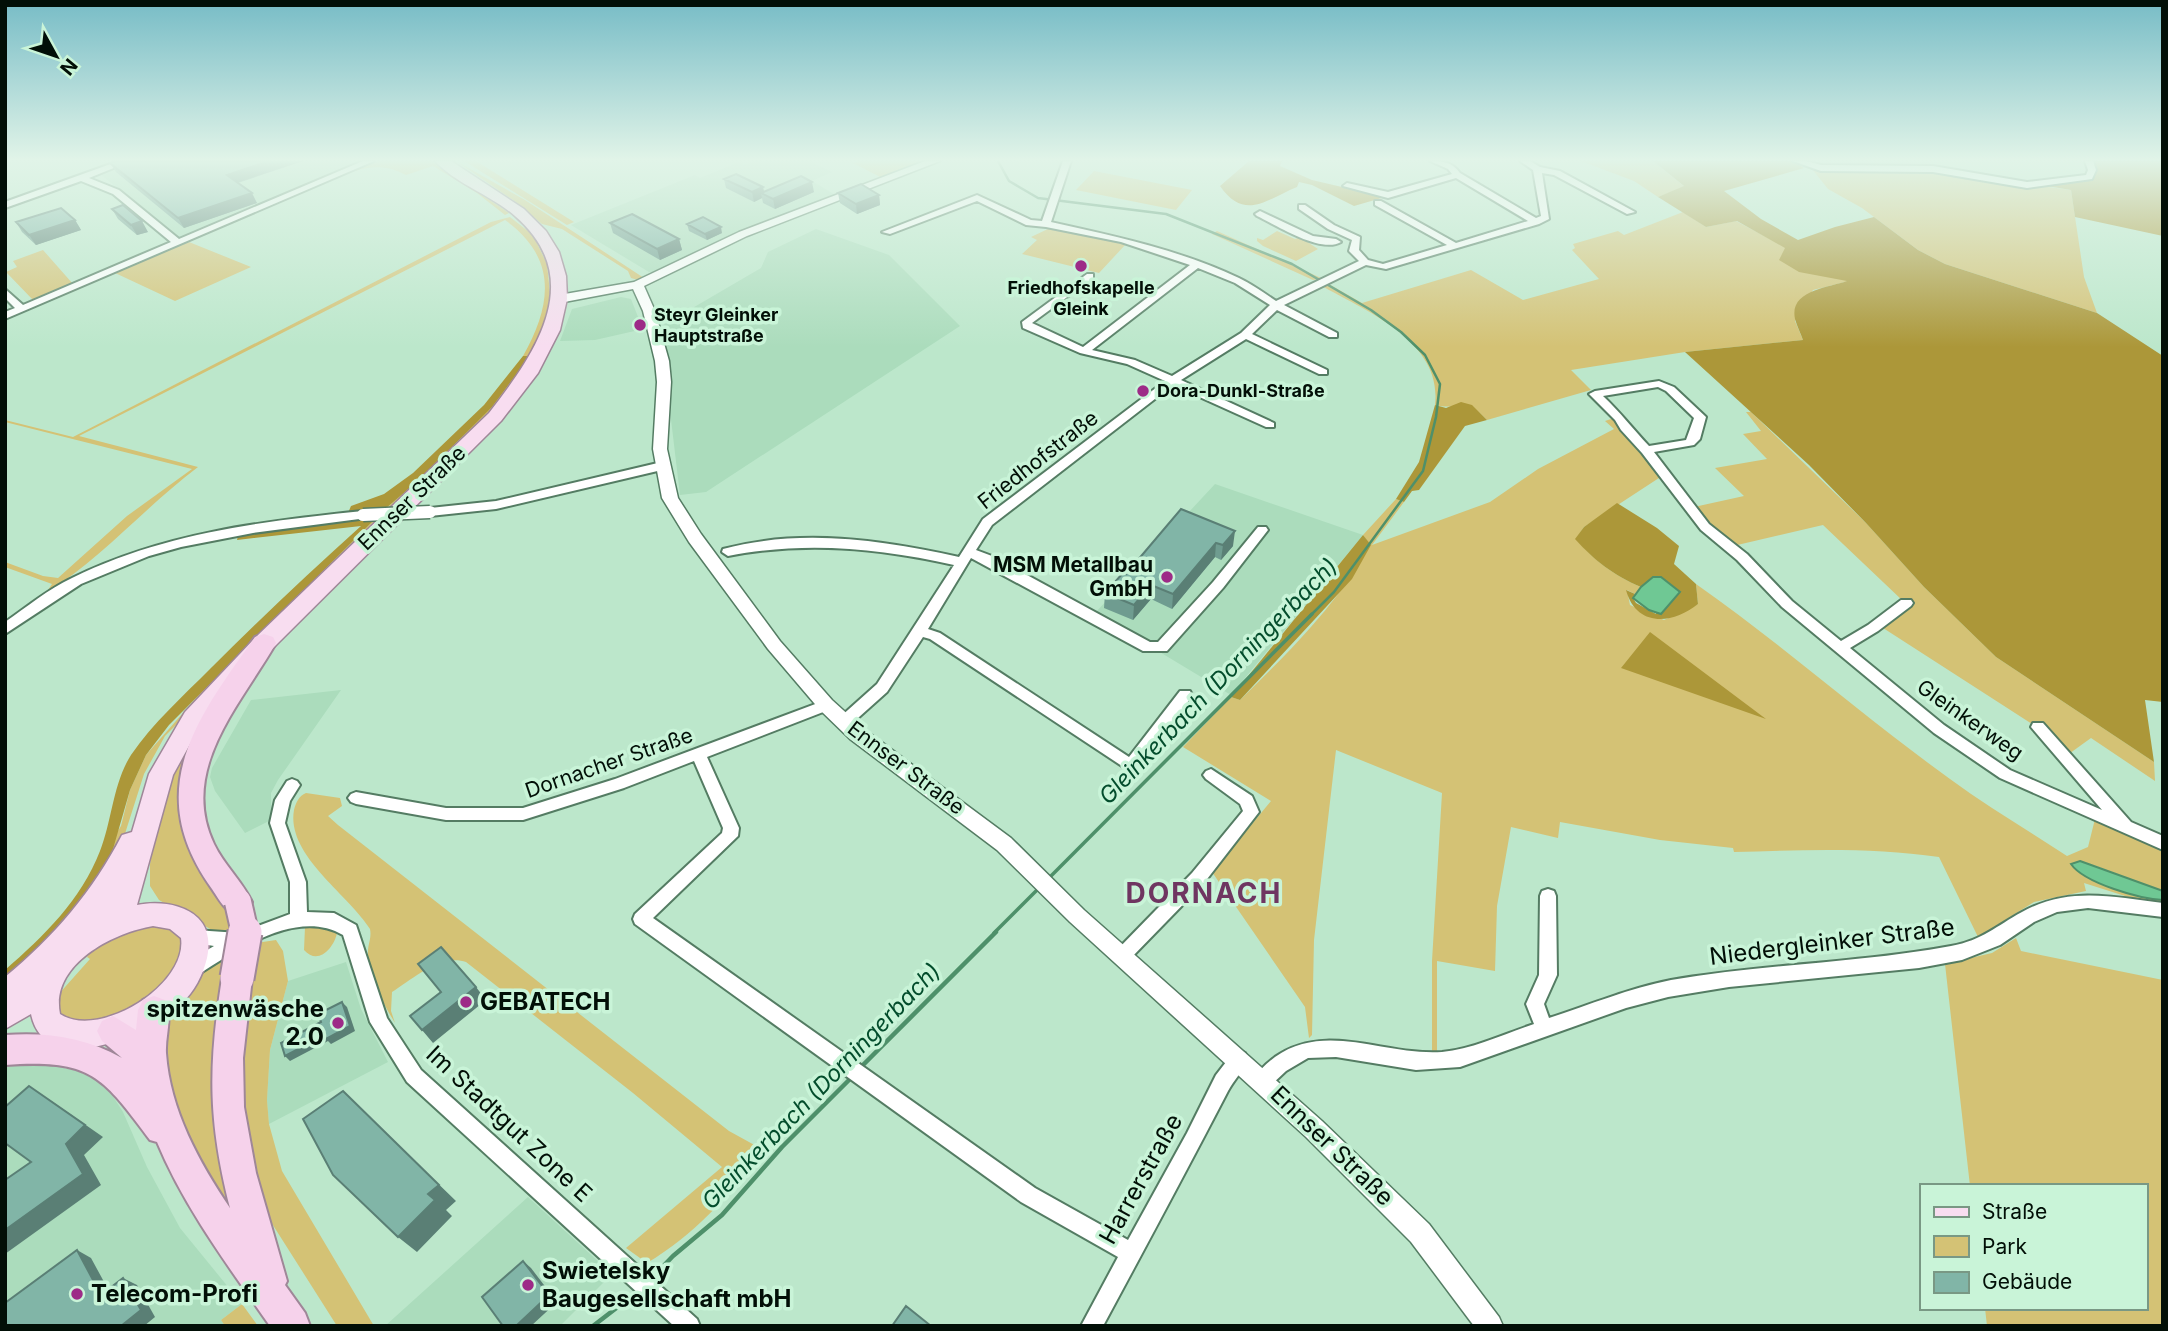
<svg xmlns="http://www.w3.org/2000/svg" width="2168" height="1331" viewBox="0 0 2168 1331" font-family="Inter,sans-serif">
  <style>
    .built { fill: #abdcbc }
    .green { fill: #d4c275 }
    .forest { fill: #ac9739 }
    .water { fill: #6fc894; stroke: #4e906a; stroke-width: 2 }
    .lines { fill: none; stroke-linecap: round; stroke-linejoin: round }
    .stream-far2 { stroke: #4e906a; stroke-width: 2.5 }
    .stream-far1 { stroke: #4e906a; stroke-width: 3.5 }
    .stream { stroke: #4e906a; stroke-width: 4.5 }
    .minor-casing { stroke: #547c63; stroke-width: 4 }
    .tertiary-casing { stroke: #547c63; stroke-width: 3 }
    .primary-casing { stroke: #9f8798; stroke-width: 3 }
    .trunk-casing { stroke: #9f8798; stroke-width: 4 }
    .minor { fill: #fff; fill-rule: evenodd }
    .tertiary { fill: #fff; fill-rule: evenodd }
    .primary { fill: #f8ddf0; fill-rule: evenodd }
    .trunk { fill: #f6d2eb; fill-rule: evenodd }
    .minor-bridge-casing { stroke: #547c63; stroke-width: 15; stroke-linecap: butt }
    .trunk-bridge-far1-casing { stroke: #9f8798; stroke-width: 30; stroke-linecap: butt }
    .trunk-bridge-casing { stroke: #9f8798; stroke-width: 37; stroke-linecap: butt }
    .minor-bridge { stroke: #fff; stroke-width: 12 }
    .trunk-bridge-far1 { stroke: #f6d2eb; stroke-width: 26 }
    .trunk-bridge { stroke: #f6d2eb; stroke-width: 33 }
    .wall { fill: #6f9c90 }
    .shaded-wall { fill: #5a7f75 }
    .building { fill: #81b5a7; stroke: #5a7f75; stroke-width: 2 }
    .poi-dot { fill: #9d2b87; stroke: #c9f4d8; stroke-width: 2.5 }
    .labels { text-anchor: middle; stroke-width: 7; stroke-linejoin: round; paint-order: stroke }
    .far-poi-label { font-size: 18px; font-weight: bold; fill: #020f07; stroke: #c9f4d8; text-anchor: start }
    .street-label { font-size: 21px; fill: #020f07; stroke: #c9f4d8 }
    .poi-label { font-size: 21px; font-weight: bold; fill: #020f07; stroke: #c9f4d8; text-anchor: end }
    .water-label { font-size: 23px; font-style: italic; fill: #034d2c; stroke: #c9f4d8 }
    .near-street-label { font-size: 24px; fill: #020f07; stroke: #c9f4d8 }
    .near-poi-label { font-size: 24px; font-weight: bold; fill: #020f07; stroke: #c9f4d8; text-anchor: start }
    .district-label { font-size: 28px; font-weight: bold; letter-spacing: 2px; fill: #6f3661; stroke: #c9f4d8 }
  </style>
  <rect width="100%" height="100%" fill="#bce7cb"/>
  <path class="built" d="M133 161H362L272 201 181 237 176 236 99 173Z
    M755 161H809L832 172 812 181 837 196 732 235 662 272H649L571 225 695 175 700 178 739 162 744 165Z
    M816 229 889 255 960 326 706 492 680 495 660 327 761 268 768 252Z
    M621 297 631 299 642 327 639 330 595 340 560 341 572 309Z
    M1215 484 1363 535 1231 695 1095 613Z
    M341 690 278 780 271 793V820L245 833 215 791 210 777 212 768 251 700Z
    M346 962 361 1009 388 1062 269 1124 267 1100 270 1050 288 981Z
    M5 1063 52 1065 77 1071 97 1080 112 1095 123 1112 147 1167 180 1228 242 1304 221 1320 225 1326H5Z
    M528 1197 612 1274 560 1326H385Z"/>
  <path class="green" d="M378 161H432L509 213 505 215 477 193 433 166 406 175C381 161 361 168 335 178Z
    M456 161 525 200 644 278 638 280 631 278 628 271 562 229 542 224 513 200Z
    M464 161H476L574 222 567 225Z
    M860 161H920L921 164 884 179 853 163Z
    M1581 161H1653L1685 187 1658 197 1634 181Z
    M1812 169H1912L2071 190 2084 277 2097 313 1945 264 1918 250 1862 208 1828 189Z
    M1094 171 1192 190 1176 210 1076 190Z
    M1683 212 1706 227 1736 221 1849 281 1813 290 1795 321 1803 340 1685 352 1571 370 1591 390 1487 420C1459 392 1464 412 1435 405 1443 341 1366 311 1320 285L1327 283 1362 303 1471 270 1523 300 1599 279 1572 250 1575 248 1573 244 1618 231 1624 235Z
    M510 217 533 235 547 264 551 303 541 340 500 403 394 508 385 509C443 460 484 417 528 356H523C552 305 558 258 505 220L79 436 198 467C145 507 101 559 46 593L52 584 5 567V562L43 576 58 578 127 516 192 469 5 422V420L73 437 491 222Z
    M1050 228 1126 244 1099 273 1022 254 1037 240 1031 237Z
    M1217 231 1321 278 1313 280 1212 234Z
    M1277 231 1295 239 1300 237 1318 249 1296 261 1263 246 1257 241V238L1263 240Z
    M189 242 251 267 175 301 113 272Z
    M43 250 73 284 33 300 6 272 17 267 13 261Z
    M1746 412H1751L1866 523 1924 587 1996 657 2154 762 2155 781 2091 738 2066 756 2035 726 1880 626 1903 601 1823 525 1733 546 1710 528 1694 507 1744 496 1715 468 1767 459 1743 434 1761 431Z
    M1614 418 1662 476 1584 527 1576 539C1595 561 1613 575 1641 587L1635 594 1627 590 1630 605 1664 620 1698 604 1696 584C1783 645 1864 717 1950 779 1988 807 2028 830 2067 856L2088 847 2095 819 2163 848V891L2093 865 2074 868 2113 888 2163 900V905L2144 902 2084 883 2086 891 2034 902 1978 937 1939 857C1871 847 1803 850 1734 852L1733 848 1660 840 1560 822 1558 838 1511 827 1497 906 1495 971 1437 961V1054L1432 1052V961L1442 793 1336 750 1314 940 1312 1035 1309 1038 1305 1007 1212 872 1271 801 1183 747 1231 697 1240 700C1288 653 1338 604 1370 545L1363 535 1396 499 1404 502 1372 545 1490 502 1538 469 1614 429 1605 421Z
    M376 518H383L165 736 144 774 115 865 46 944 121 826 130 790 146 755 212 680Z
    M215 700 185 768 235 916 234 929 219 934 159 900 150 886V864L166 778Z
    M306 793 340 798 342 806 328 816 338 825 729 1131 767 1152C730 1193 695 1235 647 1263L626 1248 722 1167 633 1093 466 962C442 953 412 979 392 992L391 1011 395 1023C384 1004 369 979 368 956 367 945 372 939 370 929 348 894 286 855 294 810 296 802 299 796 306 793Z
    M151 922 179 931 186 946 167 989 102 1026 59 1018 57 996 90 959 87 957 94 947V942Z
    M315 925 335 930 337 933C334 948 318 966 304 950L305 927Z
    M2016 938 2021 951 2163 980V1326H1987L1985 1308H2145V1186H1970L1945 964 1992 953Z
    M276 940 283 951 288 981 270 1050 267 1100 269 1124 282 1171 374 1326H337L257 1200 235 1066 256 943Z
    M231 952 238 1219 208 1175 187 1136 163 1065 164 1010 189 981Z
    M242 1304 258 1326H225L221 1320Z"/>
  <path class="forest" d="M1249 161H1282L1280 166 1312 180 1385 197 1354 206 1312 185 1299 182 1297 187C1267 199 1245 222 1220 186Z
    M1653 161H1792L1804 168 1724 191 1761 219 1798 240 1835 227 1874 217 1918 250 1945 264 2097 313 2163 356V702L2145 700 2154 762 1996 657 1924 587 1866 523 1809 465 1685 352 1803 340C1801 334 1797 326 1795 319 1789 290 1828 288 1847 281L1799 272 1779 260 1785 248 1737 221 1706 227 1658 197 1684 186Z
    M2092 161H2163V236L2075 217 2071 190 2047 186 2093 179 2095 176Z
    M523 356H530L492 407 418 481 385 509 348 513 351 506 384 494 413 473 484 405Z
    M1461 402 1472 405 1487 420 1465 426 1419 490 1412 491 1404 502 1396 499 1419 462 1435 405 1446 408Z
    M1617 503 1657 528 1679 546 1674 564 1696 584 1698 604C1672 625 1636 627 1626 590L1635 594 1633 598 1636 603 1656 614 1653 577 1641 587C1613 575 1595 561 1575 539L1584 527Z
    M376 518 169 725 146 755 130 790 111 856 76 911 5 979V970C44 936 81 900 100 851 112 821 113 783 131 755 153 723 183 696 210 669 259 620 309 573 361 526L237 540 238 536 311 523Z
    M1363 535 1371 545 1352 579 1240 700 1231 697Z
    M1650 632 1766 719 1621 668Z"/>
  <path class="water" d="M1653 577H1661L1680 592 1661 614 1649 610 1633 598 1641 587Z
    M2080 861 2163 891V900C2140 899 2084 883 2071 864Z"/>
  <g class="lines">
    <path class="stream-far2" d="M998 161 1009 181 1038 198 1166 214 1292 264 1371 310 1401 332 1425 355 1440 384 1436 417 1423 471 1334 592 1310 616"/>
    <path class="stream-far1" d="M1048 879 1312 614
      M994 933 1040 887"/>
    <path class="stream" d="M860 1068 996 932
      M649 1281 673 1256 722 1215 782 1147 853 1076
      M593 1326 641 1289"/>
    <defs>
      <path id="minor" d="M119 161H131L89 178 119 190 179 239 363 161H374L5 319V312L15 308 5 298V289L23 305 171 242 113 194 81 181 5 208V202Z
        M1063 161H1071L1051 222C1115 236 1180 250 1239 278 1252 284 1264 293 1276 301L1359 261 1349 251 1352 240 1328 229 1299 209V205H1305L1334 225 1360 237 1359 250 1368 260 1383 264 1447 245 1375 205V201H1381L1456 243 1528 221 1456 178 1388 198 1343 186 1347 183 1388 192 1452 174 1448 169 1430 161C1443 161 1452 162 1460 173L1536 218 1541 216 1533 170 1520 161H1530L1540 167 1560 171 1635 212 1627 214 1554 175 1542 173 1549 219 1539 224 1386 269 1366 265 1284 305 1337 333V337H1329L1277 310 1252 334 1327 370V374H1319L1246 339 1181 380 1274 423V427H1266L1173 385 992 525 976 550 992 556 1150 642H1158L1213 582 1258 527H1266L1268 530 1223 588 1167 651H1143L971 558 928 629 940 633 1129 757 1180 691H1190L1192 695 1190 699 1136 770 1131 772 930 639 923 637 887 692 849 726H839L837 722 839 718 877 684 954 565C878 548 805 541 728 556L722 552 723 549C801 528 882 540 959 557L983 519 1165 381 1127 364 1080 353 1023 328 1022 322 1087 274H1093V278L1032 323 1083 347 1190 265 1121 242 1046 227 1026 225 977 201 890 234 882 232 977 195 1031 220 1042 221ZM1198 268 1235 283 1270 305 1241 333 1172 376 1135 360 1092 350Z
        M1793 161H1806L1821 165 1933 166 2027 182 2086 175 2088 170 2085 161H2093L2096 170 2092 179 2027 188 1933 172 1821 171Z
        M1260 211 1313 236 1336 239 1341 242C1321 254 1276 225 1257 216L1255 214Z
        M1659 381 1674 387 1706 417 1700 439 1694 445 1654 452 1709 524 1747 554 1792 601 1841 641 1868 625 1901 600H1911L1913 603 1911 606 1878 631 1850 648 1944 725 2010 770 2102 810 2031 727 2033 723H2043L2131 822 2163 836V850L2000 778 1934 733 1782 607 1737 560 1701 530 1642 453 1621 430 1615 420 1589 394 1595 391ZM1658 387 1666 391 1694 418 1686 440 1649 446C1633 429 1620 412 1603 396Z
        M662 462 666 463V469L496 509 430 516 424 512 430 508 496 501Z
        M363 511 369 515 367 518 253 533 181 547 149 556 81 584 5 634V622C27 607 48 589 72 578 163 533 264 521 363 511Z
        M826 700 831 701 833 705 831 709 707 757 739 828 738 836 653 918 1035 1188 1128 1240 1187 1133 1216 1075 1233 1053 1239 1050 1245 1053 1248 1059C1243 1071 1234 1080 1228 1091 1187 1170 1145 1248 1103 1326H1081L1118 1257 1021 1202 635 924 633 919 635 914 722 833 723 828 694 761 624 788 523 820H446L356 804 351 802 348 798 351 794 356 792 446 808H523L615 779Z
        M1211 769 1252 796 1259 812 1204 883 1129 960 1123 963 1117 960 1114 955 1117 950 1192 873 1243 811 1240 804 1206 779 1203 775 1206 771Z
        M292 779 297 781 300 785 290 801 285 823 306 882 307 912 334 913 356 925 387 1018 421 1070 697 1319 700 1326H674L407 1082 370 1022 343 935C298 908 238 949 199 974L193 976 187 974 184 968 187 962 214 946 189 942 187 937 189 932 195 930 239 933 290 914V882L270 823 275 800 287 781Z
        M1548 889 1554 891 1556 896 1557 975 1544 1004 1549 1018C1589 1005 1630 988 1671 980 1764 964 1859 963 1951 946 1983 940 1996 926 2022 912 2069 886 2113 897 2163 903V917L2088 908 2057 912 2034 922 2000 945 1962 960 1919 968 1729 987 1668 997 1626 1008 1460 1067 1416 1070 1336 1057 1308 1058 1286 1071 1270 1086 1263 1089 1256 1086 1254 1080C1258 1071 1267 1063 1275 1057 1326 1021 1385 1056 1442 1052 1473 1049 1504 1034 1534 1024L1526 1004 1539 975 1540 896 1542 891Z"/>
      <path id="tertiary" d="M925 161H940L747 236 644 286 655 311 669 361 671 382 667 449 678 498 701 534 780 641 832 700 864 729 1011 838 1084 910 1322 1121 1429 1224 1499 1317 1503 1326H1474L1411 1242 1306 1137 1070 922 997 850 850 739 820 710 768 649 689 542 662 498 653 449 657 382 655 361 643 311 633 289 559 303 553 299 559 295 634 282 739 232Z"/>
      <path id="primary" d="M435 161H451L524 209 546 231 559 252 566 276 567 299 560 330 538 373 501 421 272 649 201 724 173 775 137 905C156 901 183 903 198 918 209 929 210 944 207 958 203 975 194 992 181 1004 151 1034 45 1082 31 1014L5 1029V977C54 937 93 891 122 835L132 832 149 774 185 712 256 637 489 413C535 354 588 279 515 216 491 195 456 184 435 161ZM153 926 170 929 181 938C188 985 99 1040 60 1014 50 965 112 933 153 926Z"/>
      <path id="trunk" d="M264 634 273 637 276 643C242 703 178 769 214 844 224 865 242 881 252 902L248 911C227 918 223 905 212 889 142 791 195 721 255 637Z
        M237 964 248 968 252 978 243 1058 244 1107 256 1173 287 1281 285 1285 305 1313 310 1326H270C229 1267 185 1209 157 1142L150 1140C102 1076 91 1059 5 1065V1035C47 1032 85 1037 122 1058L102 1041 97 1031 102 1021 113 1016 136 1030 138 1010 143 1000 154 996 165 1000C173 1017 165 1035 166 1053 170 1110 199 1162 230 1208 208 1121 208 1067 222 978L226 968Z"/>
    </defs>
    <use href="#minor" class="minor-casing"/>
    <use href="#tertiary" class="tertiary-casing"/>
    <use href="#primary" class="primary-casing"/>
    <use href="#trunk" class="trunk-casing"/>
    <use href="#minor" class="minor"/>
    <use href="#tertiary" class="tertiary"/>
    <use href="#primary" class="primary"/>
    <use href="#trunk" class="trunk"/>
    <defs>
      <path id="minor-bridge" d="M363 515 430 512"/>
      <path id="trunk-bridge-far1" d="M238 902 245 933"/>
      <path id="trunk-bridge" d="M237 978 245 932"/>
    </defs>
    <use href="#minor-bridge" class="minor-bridge-casing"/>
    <use href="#trunk-bridge-far1" class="trunk-bridge-far1-casing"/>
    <use href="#trunk-bridge" class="trunk-bridge-casing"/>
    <use href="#minor-bridge" class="minor-bridge"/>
    <use href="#trunk-bridge-far1" class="trunk-bridge-far1"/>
    <use href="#trunk-bridge" class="trunk-bridge"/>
  </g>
  <path class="wall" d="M116 161H303L238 183 257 203 184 228 116 172 110 163Z
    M724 179 764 192H814L775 209 763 203 762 198 754 202 726 188Z
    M838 193 879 195 880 205 857 214 840 203Z
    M112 209 148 232 137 235 118 219Z
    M75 220 81 230 36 245 22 232 16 222Z
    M610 223 679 239 682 250 660 260 613 233Z
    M687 224 722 233 707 240 689 231Z
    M1181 509 1233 546 1221 560 1215 557 1172 609 1151 599 1133 620 1104 608 1105 593 1126 574Z"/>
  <path class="shaded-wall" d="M269 161H303L233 184 227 175Z
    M812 182 814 192 775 209 773 199Z
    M763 187 765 195 761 193 762 198 754 202 752 192Z
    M252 193 257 203 184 228 178 218Z
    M879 195 880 205 857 214 856 204Z
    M75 220 81 230 36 245 29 235Z
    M142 221 148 232 137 235 131 225Z
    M721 227 722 233 707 240 705 234Z
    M679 239 682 250 660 260 657 249Z
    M1235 531 1233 546 1221 560 1223 545Z
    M1216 543 1215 557 1172 609 1173 594Z
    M1151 585V599L1133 620 1134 605Z
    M476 987 486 1000 433 1043 422 1030Z
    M342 1002 347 1007 355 1031 331 1044 328 1041 290 1061 285 1056Z
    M47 1098 103 1137 84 1155 101 1185 5 1254V1230L66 1144Z
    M361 1109 456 1201 446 1210 452 1216 417 1252 398 1237 428 1194Z
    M77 1250 91 1258 115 1302 101 1295Z
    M523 1261 531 1268 557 1302 531 1326H516Z
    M123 1278 137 1285 155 1317 144 1326H121Z"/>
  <path class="building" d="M116 161H269L227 175 252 193 178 218 110 163Z
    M736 174 763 187 752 192 724 179Z
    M801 176 812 182 773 199 761 193Z
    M861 184 879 195 856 204 838 193Z
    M123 205 142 221 131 225 112 209Z
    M61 208 75 220 29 235 16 222Z
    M632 214 679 239 657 249 610 223Z
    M703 217 721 227 705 234 687 224Z
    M1181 509 1235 531 1223 545 1216 543 1173 594 1151 585 1134 605 1105 593 1123 573 1126 574Z
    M441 947 476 987 422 1030 410 1016 441 992 418 964Z
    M342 1002 350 1026 326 1039 325 1035 285 1056 281 1043 321 1022 318 1014Z
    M29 1086 85 1125 66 1144 83 1174 5 1230V1180L31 1162 5 1143V1107Z
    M343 1091 439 1185 428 1194 435 1200 398 1237 333 1175 303 1119Z
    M77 1250 101 1295 123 1278 141 1310 121 1326H5V1303Z
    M523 1261 549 1295 516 1326H503L482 1297Z
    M906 1306 931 1326H892Z"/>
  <linearGradient id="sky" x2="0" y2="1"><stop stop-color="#77bcc6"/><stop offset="0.46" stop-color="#e1f4e8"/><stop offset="1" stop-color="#e1f4e8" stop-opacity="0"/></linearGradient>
  <rect width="2168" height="347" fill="url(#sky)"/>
  <g class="poi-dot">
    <circle cx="1081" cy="266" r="7"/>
    <circle cx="640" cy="325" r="7"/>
    <circle cx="1143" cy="391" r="7"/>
    <circle cx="1167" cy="577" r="7"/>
    <circle cx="466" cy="1002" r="7"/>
    <circle cx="338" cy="1023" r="7"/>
    <circle cx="528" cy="1285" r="7"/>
    <circle cx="77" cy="1294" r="7"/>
  </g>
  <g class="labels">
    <g class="far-poi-label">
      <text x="1081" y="294" text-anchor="middle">Friedhofskapelle<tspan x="1081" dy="21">Gleink</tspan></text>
      <text x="654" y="321">Steyr Gleinker<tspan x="654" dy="21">Hauptstraße</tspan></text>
      <text x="1157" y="397">Dora-Dunkl-Straße</text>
    </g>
    <g class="street-label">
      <text transform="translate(1038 460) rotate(-38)" y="7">Friedhofstraße</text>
      <text transform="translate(412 498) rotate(-44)" y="7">Ennser Straße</text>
      <text transform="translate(1970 720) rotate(35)" y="7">Gleinkerweg</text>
      <text transform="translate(609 763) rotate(-19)" y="7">Dornacher Straße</text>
      <text transform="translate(906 768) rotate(37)" y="7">Ennser Straße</text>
    </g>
    <g class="poi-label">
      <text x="1153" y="572">MSM Metallbau<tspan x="1153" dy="24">GmbH</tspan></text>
    </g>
    <g class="water-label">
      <text transform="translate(1218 681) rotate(-46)" y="8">Gleinkerbach (Dorningerbach)</text>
      <text transform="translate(821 1086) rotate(-46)" y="8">Gleinkerbach (Dorningerbach)</text>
    </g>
    <g class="near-street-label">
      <text transform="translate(1832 942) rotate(-7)" y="8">Niedergleinker Straße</text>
      <text transform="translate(509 1124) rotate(43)" y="8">Im Stadtgut Zone E</text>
      <text transform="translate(1332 1146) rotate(44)" y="8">Ennser Straße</text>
      <text transform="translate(1141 1179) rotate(-61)" y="8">Harrerstraße</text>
    </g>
    <g class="near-poi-label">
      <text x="480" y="1010">GEBATECH</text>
      <text x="324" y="1017" text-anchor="end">spitzenwäsche<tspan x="324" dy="28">2.0</tspan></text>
      <text x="542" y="1279">Swietelsky<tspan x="542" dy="28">Baugesellschaft mbH</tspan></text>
      <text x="91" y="1302">Telecom-Profi</text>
    </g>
    <g class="district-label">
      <text x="1204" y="903">DORNACH</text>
    </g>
  </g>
  <rect width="2168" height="1331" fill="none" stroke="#020f07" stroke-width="14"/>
  <rect x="1920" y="1184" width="228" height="126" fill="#c9f4d8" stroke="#799884" stroke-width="2"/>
  <rect x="1934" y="1207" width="35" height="10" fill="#f8ddf0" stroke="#799884" stroke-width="2"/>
  <text x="1982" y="1219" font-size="21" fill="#020f07">Straße</text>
  <rect x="1934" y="1236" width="35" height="21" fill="#d4c275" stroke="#799884" stroke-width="2"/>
  <text x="1982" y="1254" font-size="21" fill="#020f07">Park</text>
  <rect x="1934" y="1272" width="35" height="21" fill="#81b5a7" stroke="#799884" stroke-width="2"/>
  <text x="1982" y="1289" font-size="21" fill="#020f07">Gebäude</text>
  <g transform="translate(56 56) rotate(130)" stroke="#c9f4d8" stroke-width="5" paint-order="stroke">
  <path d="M0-5L12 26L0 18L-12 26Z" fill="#020f07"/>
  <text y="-10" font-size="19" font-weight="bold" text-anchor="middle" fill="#020f07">N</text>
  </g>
</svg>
